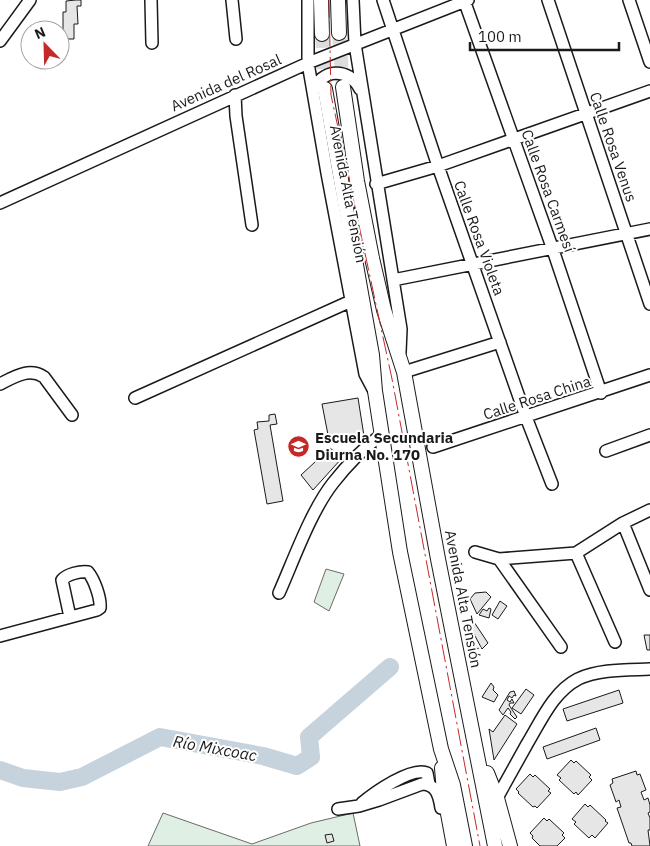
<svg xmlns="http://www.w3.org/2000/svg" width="650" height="846" viewBox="0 0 650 846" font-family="'IBM Plex Sans',sans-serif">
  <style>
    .green { fill: #e0efe3; stroke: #6a6a6a }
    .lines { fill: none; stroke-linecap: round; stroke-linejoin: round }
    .river { stroke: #c6d2dc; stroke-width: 18 }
    .building { fill: #e6e6e6; stroke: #1a1a1a }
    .major-tunnel { stroke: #ddd; stroke-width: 14; stroke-dasharray: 14 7; stroke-linecap: butt }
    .minor-casing { stroke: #1a1a1a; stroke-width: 14 }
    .major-casing { stroke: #1a1a1a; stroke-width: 16 }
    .minor { stroke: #fff; stroke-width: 11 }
    .major { stroke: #fff; stroke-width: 14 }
    .power { stroke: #c62828; stroke-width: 1; stroke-dasharray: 18 4 2.5 4; stroke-linecap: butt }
    .labels { text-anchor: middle; stroke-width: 4; stroke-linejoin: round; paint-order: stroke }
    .street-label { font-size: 15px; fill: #1a1a1a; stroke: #fff }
    .poi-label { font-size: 15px; font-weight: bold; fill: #1a1a1a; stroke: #fff; text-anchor: start }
    .water-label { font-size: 16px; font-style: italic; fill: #1a1a1a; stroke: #fff }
  </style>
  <rect width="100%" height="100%" fill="#fff"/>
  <path class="green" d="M326 569 344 574 329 611 314 602Z
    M163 813 252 844 311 823 353 813 360 846H148Z"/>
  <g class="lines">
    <path class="river" d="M0 770 23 778 60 782 82 777 160 737 263 756 297 766 311 757 309 737 390 667"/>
  </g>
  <path class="building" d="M76 0H81V6H77L78 24H74V39H63V12H66V1Z
    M358 398 364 436 329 440 322 404Z
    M275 414 277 424 270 425 283 501 267 504 254 430 258 429 257 422 269 421V415Z
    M330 448 342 458 313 490 301 475Z
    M486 592 491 597 477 614 470 599 475 593Z
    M500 601 507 606 498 619 492 615Z
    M489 608 491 609 489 618 479 615 483 609 487 611Z
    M474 622 488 643 482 649 469 625Z
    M644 635H650V650H647Z
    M491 683 494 687 493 690 498 695 494 702 482 697Z
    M526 689 534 695 521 714 512 708Z
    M619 690 623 703 567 721 563 709Z
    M514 691 516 696 514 695 512 698 509 696 507 700 510 702 512 699 514 703H510L509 705 517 717 515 719 510 714 511 712 508 708 503 715 499 710 510 692Z
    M505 715 517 724 494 760 489 729 493 732Z
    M596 728 600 740 547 759 543 747Z
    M571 760 574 763 576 761 591 775 589 777 592 780 578 795 576 792 574 794 559 780 561 778 557 775Z
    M636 771 637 775 640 774 646 790 641 792 644 800 648 798 650 805V812L648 813 650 818V830H648L650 846H632L631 843H629L617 808 621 807 619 800 616 802 610 785 613 783 612 779Z
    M530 774 533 777 535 775 550 789 548 791 551 793 537 808 535 806 533 807 518 793 519 792 516 789Z
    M585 804 588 807 590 805 606 820 605 821 608 823 595 838 592 835 589 838 574 824 576 822 572 819Z
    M544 818 547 821 549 819 564 833 562 835 565 838 557 846H540L532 838 533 836 530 833Z
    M332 834 334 841 327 843 325 835Z"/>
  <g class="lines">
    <path class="major-tunnel" d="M339 33 343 86
      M322 34 325 89"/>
    <defs>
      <path id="minor" d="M151 0 152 43
        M232 0 236 39
        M308 0V63L327 173 362 358 365 374 374 391
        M353 0 355 44 401 329 400 352
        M383 0 438 166 526 417 552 484
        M464 0 552 247 601 393
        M548 0 650 304
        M629 0 650 62
        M0 41 30 0
        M313 92C321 68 349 67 360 89
        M235 95 236 116 252 225
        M376 184 438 166 650 91
        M0 203 308 63 468 0
        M393 280 650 229
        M404 372 500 342
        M0 384C14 377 29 367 44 377L72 415
        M135 398 351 301
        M433 447 650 375
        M606 451 650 435
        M623 523 650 590
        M475 552 499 559 576 553 623 523 650 510
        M576 553 615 642
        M499 559 561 647
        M279 593C294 559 311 511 333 483 347 465 364 448 382 434
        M0 636 97 610 100 608C101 598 94 579 88 572 80 571 67 574 62 580L70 617
        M497 798C507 780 517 762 527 744 541 721 553 692 578 679 599 669 627 670 650 669
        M362 803C374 793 412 766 427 773L429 784
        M338 809 359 806 379 800 422 784C436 784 439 795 441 808"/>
      <path id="major" d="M321 0 322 34
        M338 0 339 33
        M343 87 357 181 372 258 384 310 404 372 438 559 495 846
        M325 89 365 316 372 355 375 391 400 552 441 749 453 785 465 846
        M442 768 444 792 454 846
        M487 773 497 798 510 846"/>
    </defs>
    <use href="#minor" class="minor-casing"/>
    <use href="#major" class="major-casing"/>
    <use href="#minor" class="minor"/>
    <use href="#major" class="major"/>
    <path class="power" d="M329 0 331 95 392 379 480 846"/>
  </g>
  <defs>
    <symbol id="school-disc" viewBox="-11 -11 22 22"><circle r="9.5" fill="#c62828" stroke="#fff"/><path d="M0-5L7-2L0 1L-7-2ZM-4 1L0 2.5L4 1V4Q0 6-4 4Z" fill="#fff"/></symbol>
  </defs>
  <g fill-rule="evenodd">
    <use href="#school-disc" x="286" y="434" width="25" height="25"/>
  </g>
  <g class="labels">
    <g class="street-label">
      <text transform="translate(226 83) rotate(-24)" y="5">Avenida del Rosal</text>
      <text transform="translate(613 147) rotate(71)" y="5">Calle Rosa Venus</text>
      <text transform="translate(548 191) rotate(70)" y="5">Calle Rosa Carmesí</text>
      <text transform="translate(348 194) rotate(79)" y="5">Avenida Alta Tensión</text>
      <text transform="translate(479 238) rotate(70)" y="5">Calle Rosa Violeta</text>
      <text transform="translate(537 398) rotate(-18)" y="5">Calle Rosa China</text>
      <text transform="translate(463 599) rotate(79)" y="5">Avenida Alta Tensión</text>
    </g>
    <g class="poi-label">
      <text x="315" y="443">Escuela Secundaria<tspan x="315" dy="17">Diurna No. 170</tspan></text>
    </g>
    <g class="water-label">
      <text transform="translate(215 748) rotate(10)" y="6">Río Mixcoac</text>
    </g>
  </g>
  <g transform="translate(45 45) rotate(337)"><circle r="24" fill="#ffffff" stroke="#a3a3a3"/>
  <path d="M0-4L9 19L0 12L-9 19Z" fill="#c62828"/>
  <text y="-8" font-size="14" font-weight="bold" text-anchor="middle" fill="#1a1a1a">N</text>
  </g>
  <path d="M470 42v8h149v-8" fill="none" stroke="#1a1a1a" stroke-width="2.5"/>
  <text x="478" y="42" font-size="15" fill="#1a1a1a" stroke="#ffffff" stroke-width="4" paint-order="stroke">100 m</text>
</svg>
